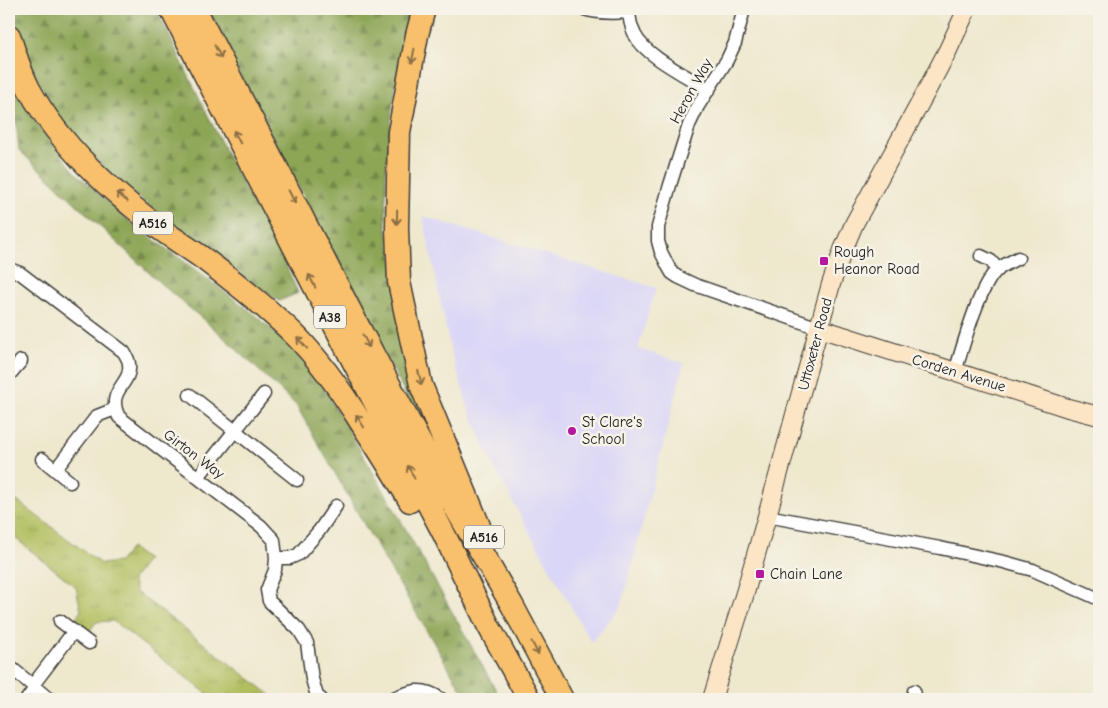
<svg xmlns="http://www.w3.org/2000/svg" width="1108" height="708" viewBox="0 0 1108 708" font-family="'Comic Neue',sans-serif">
  <style>
    .built { fill: #dad6f7 }
    .grass { fill: url(#grass-tufts); stroke: #676e3e }
    .forest { fill: url(#forest-firs); stroke: #54613a }
    .lines { fill: none; stroke-linecap: round; stroke-linejoin: round }
    .street-casing { stroke: #3c3b37; stroke-width: 15 }
    .secondary-casing { stroke: #3c3b37; stroke-width: 20 }
    .highway-casing { stroke: #3c3b37; stroke-width: 25 }
    .street { stroke: #fff; stroke-width: 12 }
    .secondary { stroke: #fce5c4; stroke-width: 18 }
    .highway { stroke: #f8bf6c; stroke-width: 22 }
    .oneway { stroke: #8a6e44 }
    .poi-dot { fill: #b5179e; stroke: #f7f3e8; stroke-width: 2 }
    .labels { text-anchor: middle; stroke-width: 5; stroke-linejoin: round; paint-order: stroke }
    .shield { fill: #f7f3e8; stroke: #5e5c59; stroke-width: 1 }
    .shield-label { font-size: 14px; font-weight: bold; fill: #1c1c1c }
    .street-label { font-size: 15px; fill: #1c1c1c; stroke: #f7f3e8 }
    .poi-label { font-size: 15px; fill: #1c1c1c; stroke: #f7f3e8; text-anchor: start }
  </style>
  <defs>
    <pattern id="grass-tufts" width="24" height="20" patternUnits="userSpaceOnUse" patternTransform="scale(1.25)"><rect width="24" height="20" fill="#b2bf61"/><path d="M3 7l-1-3M5 7V3M7 7l1-3M15 17l-1-3M17 17v-4M19 17l1-3" fill="none" stroke="#98a454"/></pattern>
    <pattern id="forest-firs" width="22" height="20" patternUnits="userSpaceOnUse" patternTransform="scale(1.25)"><rect width="22" height="20" fill="#8da657"/><path d="M5 1l3.5 6h-7zM16 11l3.5 6h-7z" fill="#728647"/></pattern>
  </defs>
  <rect width="100%" height="100%" fill="#f7f3e8"/>
  <filter id="ink" filterUnits="userSpaceOnUse"><feTurbulence type="fractalNoise" baseFrequency=".02" numOctaves="2"/><feDisplacementMap in="SourceGraphic" scale="10" xChannelSelector="R" yChannelSelector="G"/><feConvolveMatrix kernelMatrix="1 2 1 2 8 2 1 2 1" color-interpolation-filters="sRGB"/></filter>
  <filter id="wash" filterUnits="userSpaceOnUse"><feTurbulence type="fractalNoise" baseFrequency=".0096" numOctaves="4" result="noise"/><feDisplacementMap in="SourceGraphic" scale="20" xChannelSelector="R" yChannelSelector="G"/><feGaussianBlur stdDeviation="1.12" result="paint"/><feColorMatrix in="noise" values="0 0 0 0 0 0 0 0 0 0 0 0 0 0 0 0 0 1.4 0 .05"/><feComposite in="paint" operator="in"/></filter>
  <g filter="url(#wash)">
    <rect width="100%" height="100%" fill="#eee8cd"/>
    <path class="built" d="M423 216 656 288 638 349 684 363 621 607 591 642 520 515 489 457 467 404 450 348Z"/>
    <path class="grass" d="M9 495 101 564 119 562 131 548 147 560 132 580 136 592 276 699H214L113 621 96 622 89 632 74 620 81 611 76 587 9 533Z"/>
    <path class="forest" d="M13 9H156L233 167 283 259 298 293 279 301 262 290 169 221 128 189 83 147 56 112 38 80 22 42Z
      M205 9H414L398 73 392 109 386 170V224L421 413 416 415C348 278 276 144 205 9Z
      M9 71 19 93 35 122 75 172 132 224 185 262 254 314 293 349 319 380 391 503 501 699H467L372 538 296 405 218 332 160 283 19 150 16 121 9 115Z"/>
  </g>
  <g filter="url(#ink)">
    <g class="lines">
      <defs>
        <path id="street" d="M584 9C597 14 615 13 629 12
          M629 9C629 17 631 27 635 35 645 56 689 77 709 90
          M744 9 735 43 727 60 698 106 689 125 670 185 658 227V241L661 252 668 266 672 273 678 277 695 285 819 328
          M981 256 991 261 998 270
          M9 269 20 273 124 352C126 356 129 360 129 364 132 385 105 390 119 417L261 526 274 540 276 558 275 570 267 590 269 601 299 630 307 643 312 679 317 696 321 699
          M955 372C963 347 979 285 998 269 1004 265 1012 261 1018 258
          M9 375 21 361
          M190 395 297 480
          M42 459 70 482
          M56 469 97 416 115 409
          M198 477 264 394
          M767 516 940 548 1004 562 1033 570 1099 599
          M276 558H290L299 554 319 531 336 506
          M60 621 89 643
          M9 666 49 699
          M33 685 74 631
          M914 691 916 699
          M27 699 35 688
          M391 699C411 691 422 686 441 699"/>
        <path id="secondary" d="M819 328 1068 408 1099 416
          M712 699 745 593 767 516 831 284 843 250 854 224 926 92 948 50 967 9"/>
        <path id="highway" d="M171 9 350 355 444 534 488 625 529 699
          M195 9 357 324 448 495 512 605 562 699
          M424 9 417 35 399 132 397 228 399 282 421 385 479 526
          M9 36C15 53 20 72 29 89 61 147 111 191 163 231 176 240 190 249 204 259 235 282 266 307 294 334 321 361 342 392 362 424 379 450 395 475 410 501"/>
      </defs>
      <use href="#street" class="street-casing"/>
      <use href="#secondary" class="secondary-casing"/>
      <use href="#highway" class="highway-casing"/>
      <use href="#street" class="street"/>
      <use href="#secondary" class="secondary"/>
      <use href="#highway" class="highway"/>
    </g>
    <defs><path id="oneway-shaft" d="M-6 0H5M1.5-3L5.5 0L1.5 3" fill="none" stroke-width="1.6" stroke-linecap="round" stroke-linejoin="round" transform="scale(1.25)"/></defs>
    <g class="oneway">
      <use href="#oneway-shaft" transform="translate(218 52) rotate(63)"/>
      <use href="#oneway-shaft" transform="translate(413 56) rotate(101)"/>
      <use href="#oneway-shaft" transform="translate(237 137) rotate(-117)"/>
      <use href="#oneway-shaft" transform="translate(122 197) rotate(-141)"/>
      <use href="#oneway-shaft" transform="translate(292 197) rotate(63)"/>
      <use href="#oneway-shaft" transform="translate(397 217) rotate(91)"/>
      <use href="#oneway-shaft" transform="translate(312 281) rotate(-117)"/>
      <use href="#oneway-shaft" transform="translate(366 341) rotate(62)"/>
      <use href="#oneway-shaft" transform="translate(302 343) rotate(-133)"/>
      <use href="#oneway-shaft" transform="translate(420 378) rotate(76)"/>
      <use href="#oneway-shaft" transform="translate(360 421) rotate(-123)"/>
      <use href="#oneway-shaft" transform="translate(411 472) rotate(-118)"/>
      <use href="#oneway-shaft" transform="translate(535 648) rotate(62)"/>
    </g>
  </g>
  <g class="poi-dot">
    <rect x="819" y="256" width="10" height="10" rx="2.5"/>
    <circle cx="572" cy="431" r="5"/>
    <rect x="755" y="569" width="10" height="10" rx="2.5"/>
  </g>
  <g class="labels">
    <g class="shield">
      <rect x="133" y="211.5" width="40" height="23" rx="4"/>
      <rect x="314" y="305.5" width="32" height="23" rx="4"/>
      <rect x="464" y="525.5" width="40" height="23" rx="4"/>
    </g>
    <g class="shield-label">
      <text x="153" y="228">A516</text>
      <text x="330" y="322">A38</text>
      <text x="484" y="542">A516</text>
    </g>
    <g class="street-label">
      <text transform="translate(691 91) rotate(-61)" y="5">Heron Way</text>
      <text transform="translate(815 344) rotate(-75)" y="5">Uttoxeter Road</text>
      <text transform="translate(959 373) rotate(17)" y="5">Corden Avenue</text>
      <text transform="translate(194 454) rotate(37)" y="5">Girton Way</text>
    </g>
    <g class="poi-label">
      <text x="834" y="257">Rough<tspan x="834" dy="17">Heanor Road</tspan></text>
      <text x="582" y="427">St Clare's<tspan x="582" dy="17">School</tspan></text>
      <text x="770" y="579">Chain Lane</text>
    </g>
  </g>
  <rect width="1108" height="708" fill="none" stroke="#f7f3e8" stroke-width="30"/>
</svg>
